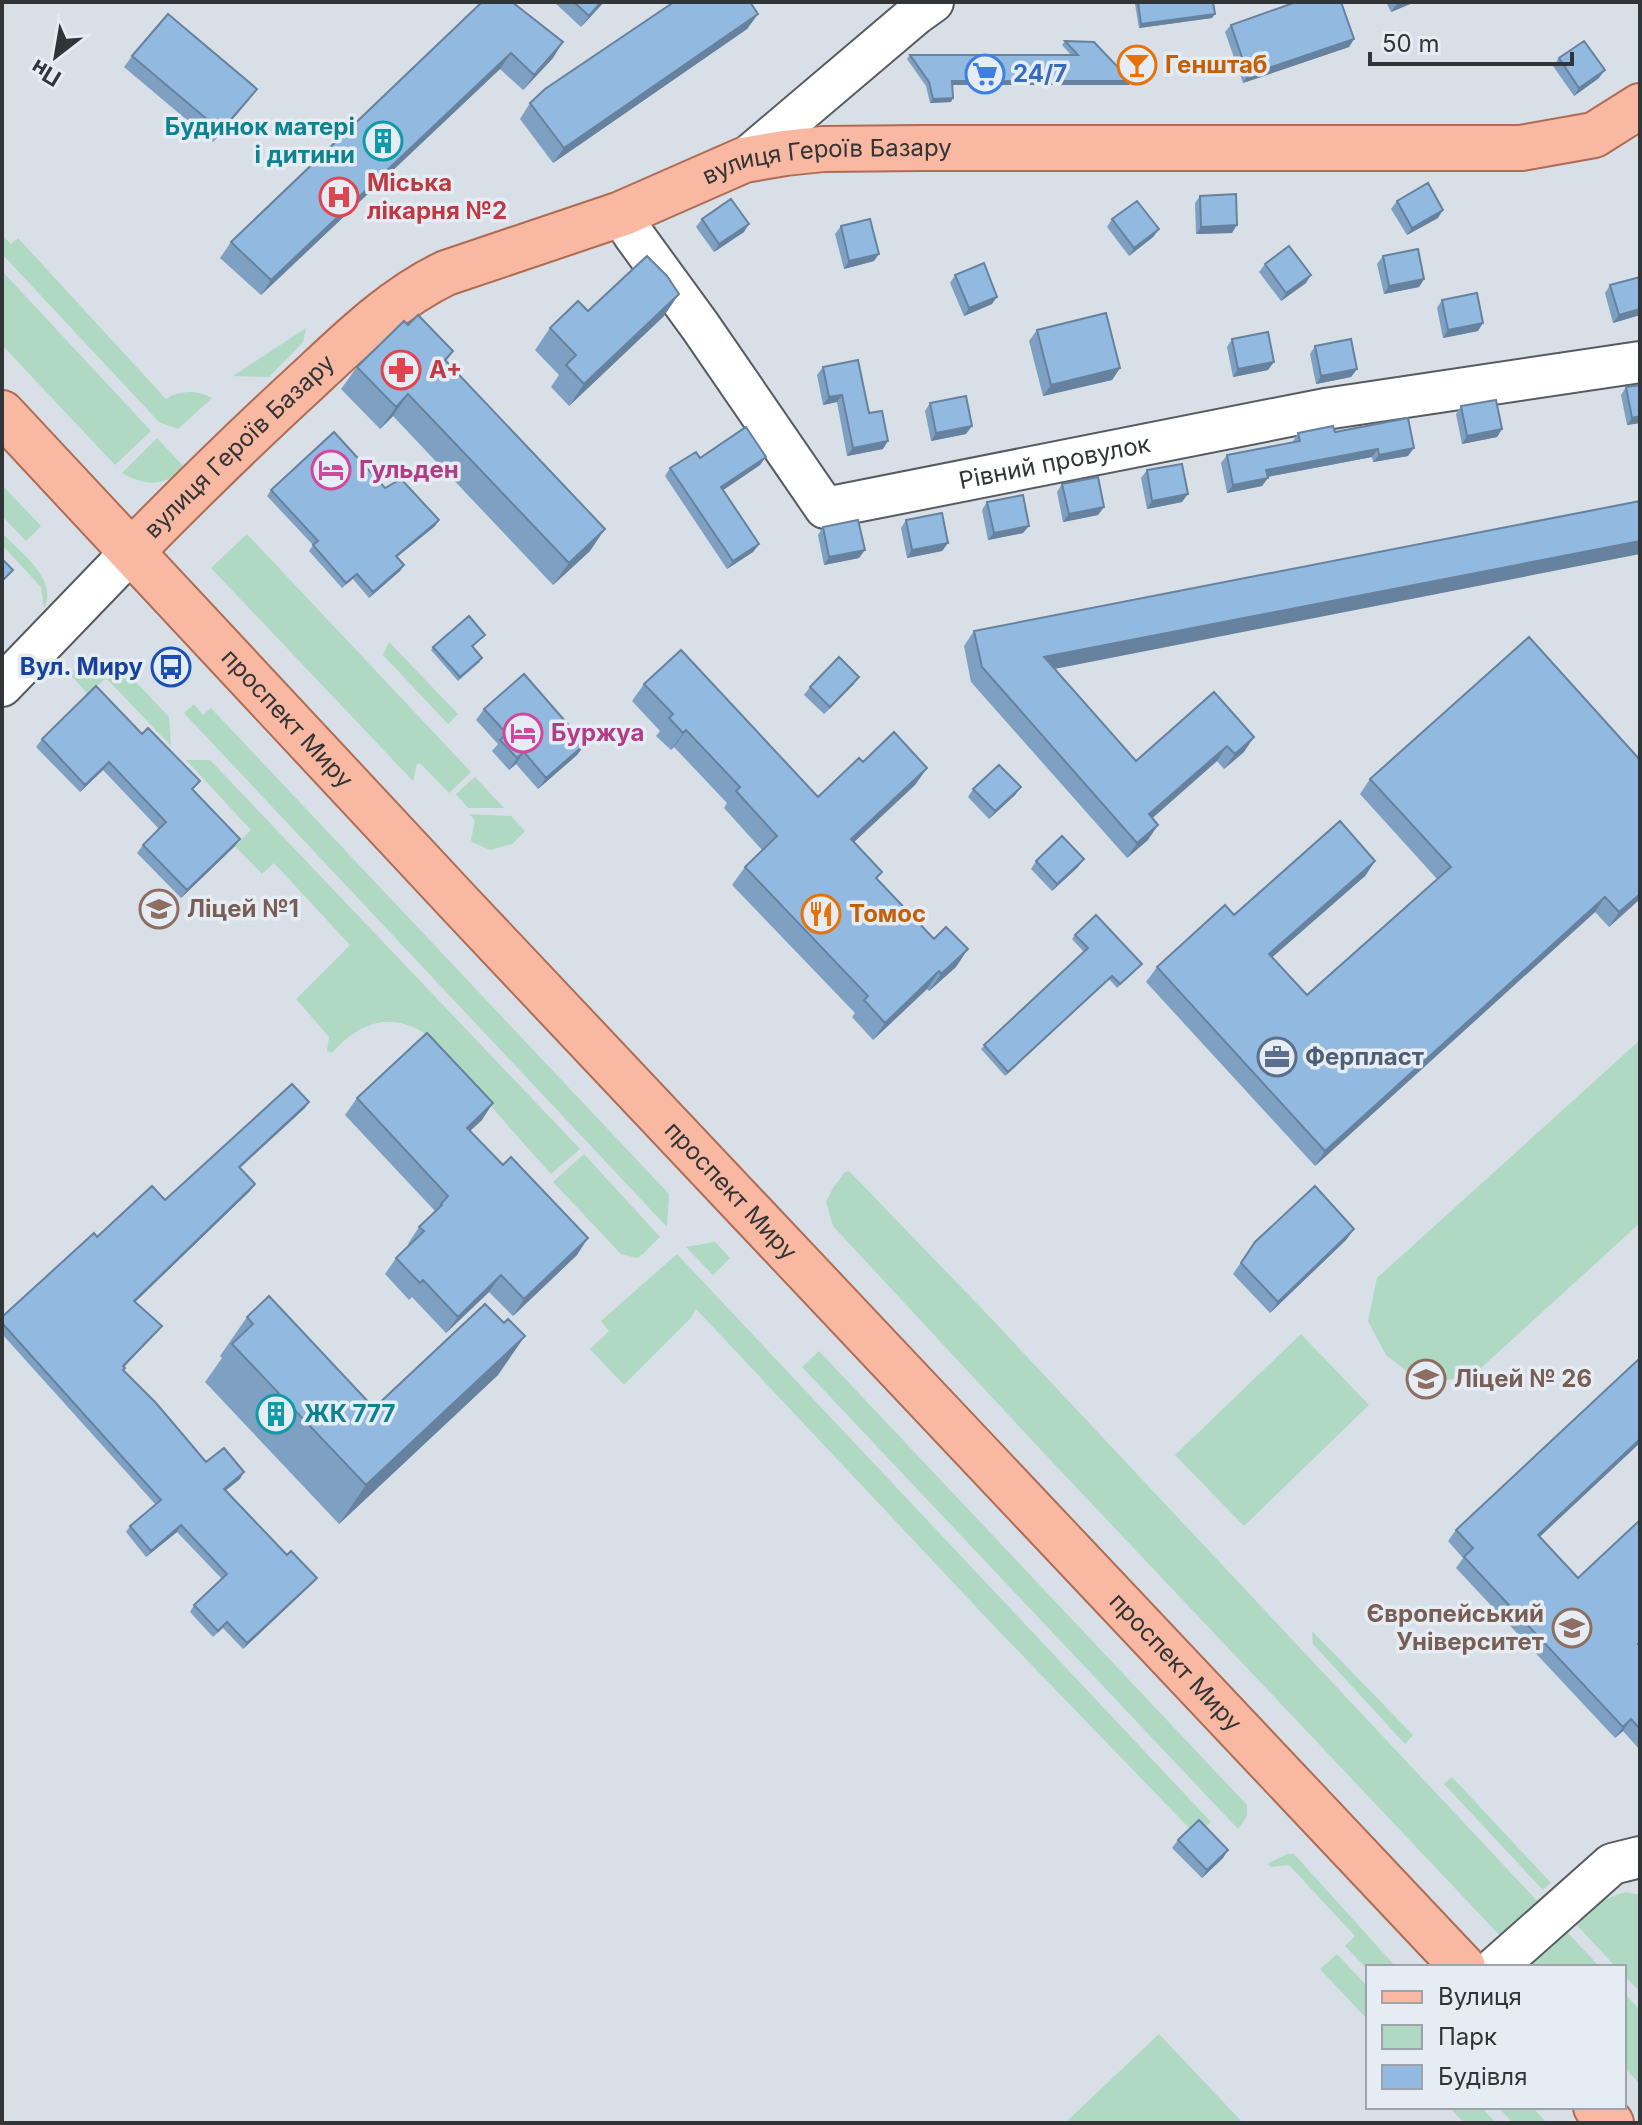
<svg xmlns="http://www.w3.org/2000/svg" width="1642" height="2125" viewBox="0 0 1642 2125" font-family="Inter,sans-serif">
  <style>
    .green { fill: #afd9c2 }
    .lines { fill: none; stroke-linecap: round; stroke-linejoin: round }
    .minor-casing { stroke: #555b61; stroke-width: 44 }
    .major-casing { stroke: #af6c54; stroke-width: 48 }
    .minor { stroke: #fff; stroke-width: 40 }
    .major { stroke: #f8b8a2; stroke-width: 44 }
    .wall { fill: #7ea0c2 }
    .shaded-wall { fill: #66829e }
    .building { fill: #92bae1; stroke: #66829e; stroke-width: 2 }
    .labels { text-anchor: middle; stroke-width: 7; stroke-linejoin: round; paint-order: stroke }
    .food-label { font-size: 24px; font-weight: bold; fill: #c56008; stroke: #e5ecf3; text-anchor: start }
    .shop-label { font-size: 24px; font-weight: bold; fill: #366cbe; stroke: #e5ecf3; text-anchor: start }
    .culture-label { font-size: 24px; font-weight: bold; fill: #0d838f; stroke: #e5ecf3; text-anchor: end }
    .street-label { font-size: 24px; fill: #323537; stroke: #e5ecf3 }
    .health-label { font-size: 24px; font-weight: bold; fill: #be3a42; stroke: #e5ecf3; text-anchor: start }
    .hotel-label { font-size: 24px; font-weight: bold; fill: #b23c85; stroke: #e5ecf3; text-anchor: start }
    .transit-label { font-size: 24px; font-weight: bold; fill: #164399; stroke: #e5ecf3; text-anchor: end }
    .education-label { font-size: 24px; font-weight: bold; fill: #785e54; stroke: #e5ecf3; text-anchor: start }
    .service-label { font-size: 24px; font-weight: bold; fill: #4e5e75; stroke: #e5ecf3; text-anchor: start }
  </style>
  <rect width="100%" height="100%" fill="#d8dfe6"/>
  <path class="green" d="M2 235 11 244 18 238 166 399C180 390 197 390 212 398L178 429 159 422 2 254Z
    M2 271 151 431 115 465 2 345Z
    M306 328 303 342 269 377 233 376Z
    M157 438 185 468C164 487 146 486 122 473Z
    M2 485 41 526 26 541 2 516Z
    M2 533C20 552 59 580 44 608L41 587 2 545Z
    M247 534 471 772 449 793 420 763 417 764 413 781 211 568Z
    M389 642 458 714 448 724 383 655Z
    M122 667 169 717 171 746 106 678 88 694 66 670Z
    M194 704 203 715 211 708 669 1194 667 1227 184 713Z
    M186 760H210L580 1149 551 1174C524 1144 497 1113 470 1082 456 1066 433 1035 413 1027 381 1013 353 1029 332 1053L327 1051 329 1037 296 999 350 945 274 863 262 874 235 846 251 830Z
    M475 777 504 808H468L456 794Z
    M469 814 511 816 525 831 512 844 490 850 472 842 471 840 475 820Z
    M1640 1040V1223L1471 1377 1422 1383 1386 1355 1368 1321 1377 1278Z
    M584 1154 660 1237 643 1254 637 1258 621 1254 553 1182Z
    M849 1171 987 1314 1541 1905 1504 1940 1041 1450 833 1226 826 1202 833 1188 845 1172Z
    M715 1242 730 1258 713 1275 686 1247Z
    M677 1254 1211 1822 1199 1833 1191 1830 995 1627 696 1309 690 1319 624 1385 590 1349 609 1331 601 1321Z
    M1301 1334 1369 1405 1244 1526 1175 1455Z
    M819 1351 1247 1805V1816L1238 1829 802 1367Z
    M1312 1631 1413 1735 1405 1744 1313 1644Z
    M1452 1777 1551 1883 1543 1890 1444 1784Z
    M1287 1854H1294L1396 1967H1368V1970L1345 1946 1355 1936 1290 1866 1288 1865 1271 1867 1267 1864Z
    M1626 1892 1640 1895V1992L1624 1975V1967H1616L1572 1920 1608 1898Z
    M1562 1927 1600 1967H1530L1523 1959Z
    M1337 1954 1368 1987V2020L1320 1969Z
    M1624 1993 1640 2010V2084L1624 2067Z
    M1159 2034 1243 2123H1065Z
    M1449 2107H1481L1496 2123H1464Z
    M1498 2107H1532L1547 2123H1513Z"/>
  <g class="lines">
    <defs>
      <g id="minor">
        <path d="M744 160 915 15 933 2"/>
        <path id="s1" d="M621 214 633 234 700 326 825 508 1325 409 1640 362"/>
        <path d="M2 686 132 551"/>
        <path d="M1496 1967 1612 1864 1640 1857"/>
      </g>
      <g id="major">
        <path id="s2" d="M2 413 460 904 1463 1967"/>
        <path id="s3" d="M132 551C189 493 247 436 307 381 350 341 392 299 446 273L621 214 744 160 785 153 823 149 920 148H1521L1594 135 1640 106"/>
        <path d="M1596 2107 1611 2123"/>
      </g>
    </defs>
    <use href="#minor" class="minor-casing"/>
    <use href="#major" class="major-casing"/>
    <use href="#minor" class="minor"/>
    <use href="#major" class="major"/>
  </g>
  <path class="wall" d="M482 2 553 58 523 90 500 69 261 295 220 258 231 242Z
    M554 2H604L581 27Z
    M1137 2H1213L1212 18 1139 28 1135 4Z
    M1386 2H1415L1391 12Z
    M758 14 747 29 553 163 520 119 530 103Z
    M1231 25 1354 39 1349 47 1243 83 1225 32Z
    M1065 41 1131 81 1129 85H952L951 102 930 103 926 86 907 59 910 55H1071L1062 45Z
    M132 56 257 89 248 101 213 142 124 67Z
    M1559 58 1599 78 1574 96 1553 66Z
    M1200 196 1232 233 1196 234 1195 203Z
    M1397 201 1438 218 1407 235 1391 209Z
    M702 219 744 232 714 252 696 227Z
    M1112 219 1159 229 1153 237 1129 256 1107 227Z
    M841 226 874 261 844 269 835 234Z
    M1383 256 1424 279 1419 287 1384 294 1377 264Z
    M1265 264 1306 283 1281 301 1259 272Z
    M955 275 992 304 964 316 950 283Z
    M1610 285 1640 315 1613 323 1605 293Z
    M1442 300 1478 331 1443 338 1437 308Z
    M588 311 664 316 569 406 551 387 559 375 535 350 550 328Z
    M408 325 453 351 446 361 590 551 553 585 393 416 380 429 341 389 357 367Z
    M1037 330 1120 368 1112 380 1043 396 1029 341Z
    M1232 339 1268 370 1233 377 1227 347Z
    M1315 346 1357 369 1351 377 1316 384 1310 354Z
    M823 367 883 449 847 456 837 402 823 405 817 375Z
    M1640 385V423L1627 425 1621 395 1626 387Z
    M930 403 966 434 931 441 925 411Z
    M1461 406 1502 429 1497 437 1462 444 1456 414Z
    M1335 432 1408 456 1373 462 1372 457 1268 477 1262 486 1227 493 1221 463 1227 455 1293 442V441L1298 433Z
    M700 458 760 465 723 490 759 544 753 552 727 569 665 476 670 468Z
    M1147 470 1182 502 1147 509 1141 478Z
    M1062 484 1104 507 1098 515 1063 522 1057 492Z
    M385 488 439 520 435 526 397 557 404 565 400 571 369 598 353 579 342 588 309 551 313 545 267 496 271 490Z
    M987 502 1023 533 988 540 982 510Z
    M906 520 948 543 942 551 907 558 901 528Z
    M823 527 859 558 824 565 818 535Z
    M974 631 1054 669 1136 761 1214 692 1244 752 1224 769 1217 761 1152 818 1148 840 1127 858 971 682 964 646Z
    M485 635 473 647 480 662 458 681 431 650 433 647Z
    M859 677 853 685 824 714 804 695 810 687Z
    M644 684 818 797 863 762 927 768 915 785 854 842 877 879 956 967 929 991 927 989 873 1040 852 1017 855 1013 732 885 745 867 762 850 724 808 727 803 674 747 671 750 656 736 660 731 632 701Z
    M484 709 585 744 577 755 538 789 516 764 509 770 492 751 498 744 476 720Z
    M42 739 194 790 235 846 181 898 137 853 143 845 159 829 103 770 80 792 36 747Z
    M1370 779 1640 899 1609 927 1595 912 1315 1166 1146 982 1157 967 1234 915 1375 861 1365 876 1272 957 1307 995 1437 879 1360 794Z
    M1021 787 1015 795 989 819 968 797 973 789Z
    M1036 861 1078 867 1052 891 1031 869Z
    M1075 935 1142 964 1117 988 1109 979 1005 1076 981 1049 1084 952 1072 939Z
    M357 1098 482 1120 470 1131 577 1255 513 1316 489 1292 446 1333 412 1297 409 1300 385 1274 396 1258 409 1245 408 1244 419 1227 435 1211 345 1115Z
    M305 1108 240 1168 250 1191 135 1302 157 1332 124 1367 123 1370 206 1462 240 1479 226 1490 287 1555 317 1578 312 1584 243 1649 223 1628 213 1637 190 1612 194 1605 222 1579 177 1532 146 1557 126 1532 130 1526 156 1505 2 1334V1317L165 1200Z
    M1354 1229 1346 1240 1270 1313 1233 1274 1255 1242Z
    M247 1317 374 1408 498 1375 339 1524 205 1382 222 1358 220 1356Z
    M1640 1520V1750L1623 1731 1615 1738 1456 1568 1463 1558 1448 1541 1456 1530 1540 1537 1578 1578Z
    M1178 1840 1223 1858 1202 1878 1172 1848Z"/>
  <path class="shaded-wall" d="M601 2H604L581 27 589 16Z
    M1402 2H1415L1391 12 1396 5Z
    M758 14 747 29 553 163 564 148Z
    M1215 14 1212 18 1139 28 1141 24Z
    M1354 39 1349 47 1243 83 1248 75Z
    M563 42 553 58 523 90 534 75Z
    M511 53 500 69 261 295 271 280Z
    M1605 70 1599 78 1574 96 1579 88Z
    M952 81H1131L1129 85H949Z
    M257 89 248 101 213 142 221 131Z
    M953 98 951 102 930 103 933 99Z
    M1443 210 1438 218 1407 235 1412 228Z
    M749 224 744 232 714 252 719 244Z
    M1237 225 1232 233 1196 234 1201 227Z
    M1159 229 1153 237 1129 256 1134 248Z
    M879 254 874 261 844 269 849 261Z
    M1311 275 1306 283 1281 301 1286 293Z
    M1424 279 1419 287 1384 294 1389 286Z
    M679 294 664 316 569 406 584 384Z
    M997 297 992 304 964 316 969 308Z
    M1640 309V315L1613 323 1619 315Z
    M1483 323 1478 331 1443 338 1448 330Z
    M1274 362 1268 370 1233 377 1238 369Z
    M1120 368 1112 380 1043 396 1051 385Z
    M1357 369 1351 377 1316 384 1321 376Z
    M408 394 393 416 380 429 396 407Z
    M842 395 837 402 823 405 829 397Z
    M1640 416V423L1627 425 1632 418Z
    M972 426 966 434 931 441 936 433Z
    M1502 429 1497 437 1462 444 1467 436Z
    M888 441 883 449 847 456 853 448Z
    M1414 448 1408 456 1373 462 1379 455Z
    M1378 449 1372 457 1261 478 1266 470Z
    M766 457 760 465 716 495 721 487Z
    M1268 478 1262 486 1227 493 1233 485Z
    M1188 494 1182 502 1147 509 1152 501Z
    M1104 507 1098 515 1063 522 1069 514Z
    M439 520 435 526 392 561 396 556Z
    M1029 526 1023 533 988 540 994 533Z
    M605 529 590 551 553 585 569 563Z
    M1640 541V554L1034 673 1044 657Z
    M948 543 942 551 907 558 912 550Z
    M759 544 753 552 727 569 733 561Z
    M865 550 859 558 824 565 829 557Z
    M404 565 400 571 369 598 373 592Z
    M859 677 853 685 824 714 830 707Z
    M686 730 674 747 671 750 683 733Z
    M1254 737 1244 752 1224 769 1235 754Z
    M585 744 577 755 538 789 546 778Z
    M1227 746 1217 761 1139 830 1149 814Z
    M524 752 516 764 509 770 517 758Z
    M109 762 103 770 80 792 85 785Z
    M927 768 915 785 839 856 851 839Z
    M1021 787 1015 795 989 819 995 811Z
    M1158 825 1148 840 1127 858 1137 843Z
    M240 839 235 846 181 898 187 890Z
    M1084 859 1078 867 1052 891 1057 884Z
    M1375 861 1365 876 1259 969 1269 954Z
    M1640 894V899L1609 927 1619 912Z
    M1605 897 1595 912 1315 1166 1325 1151Z
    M968 949 956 967 929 991 941 974Z
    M939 971 927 989 873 1040 885 1023Z
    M1112 976 1109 979 1005 1076 1008 1072Z
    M309 1102 305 1108 234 1173 239 1167Z
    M493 1103 482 1120 455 1145 467 1128Z
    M255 1184 250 1191 130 1307 134 1301Z
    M1354 1229 1346 1240 1270 1313 1278 1302Z
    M588 1238 577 1255 513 1316 524 1299Z
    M501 1275 489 1292 446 1333 458 1317Z
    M162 1326 157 1332 119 1372 123 1366Z
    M525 1336 498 1375 339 1524 366 1485Z
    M1640 1439V1443L1529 1547 1538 1535Z
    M244 1472 240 1479 220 1495 224 1489Z
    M181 1525 177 1532 146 1557 151 1551Z
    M317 1578 312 1584 243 1649 247 1643Z
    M1631 1719 1623 1731 1615 1738 1623 1727Z
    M1228 1850 1223 1858 1202 1878 1207 1870Z"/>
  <path class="building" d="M482 2H512L563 42 534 75 511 53 271 280 231 242Z
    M574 2H601L589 16Z
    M674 2H750L758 14 564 148 530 103 545 89Z
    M1138 2H1213L1215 14 1141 24Z
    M1296 2H1341L1354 39 1248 75 1231 25Z
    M168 14 257 89 221 131 132 56Z
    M1065 41 1094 42 1131 81H952L953 98 933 99 929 82 910 55H1078Z
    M1584 41 1605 70 1579 88 1559 58Z
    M1428 183 1443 210 1412 228 1397 201Z
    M1236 194 1237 225 1201 227 1200 196Z
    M731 199 749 224 719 244 702 219Z
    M1137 201 1159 229 1134 248 1112 219Z
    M870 219 879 254 849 261 841 226Z
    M1289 246 1311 275 1286 293 1265 264Z
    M1418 249 1424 279 1389 286 1383 256Z
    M647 256 667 276 679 294 584 384 566 365 576 355 550 328 578 301 588 311Z
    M984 263 997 297 969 308 955 275Z
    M1640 277V309L1619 315 1610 285Z
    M1477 293 1483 323 1448 330 1442 300Z
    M1106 313 1120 368 1051 385 1037 330Z
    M418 315 453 351 445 360 605 529 569 563 408 394 396 407 357 367 404 321 408 325Z
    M1268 332 1274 362 1238 369 1232 339Z
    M1351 339 1357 369 1321 376 1315 346Z
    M858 360 869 413 882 411 888 441 853 448 842 395 829 397 823 367Z
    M1640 385V416L1632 418 1626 387Z
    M966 396 972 426 936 433 930 403Z
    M1496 400 1502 429 1467 436 1461 406Z
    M1408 418 1414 448 1379 455 1378 449 1266 470 1268 478 1233 485 1227 455 1300 441 1298 433 1333 426 1335 432Z
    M746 427 766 457 721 487 759 544 733 561 670 468 696 452 700 458Z
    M334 432 385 488 401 479 439 520 396 556 404 565 373 592 357 574 346 583 313 545 318 541 271 490Z
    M1182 464 1188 494 1152 501 1147 470Z
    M1098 477 1104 507 1069 514 1062 484Z
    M1023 495 1029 526 994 533 987 502Z
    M1640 501V541L1044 657 1136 761 1214 692 1254 737 1235 754 1227 746 1149 814 1158 825 1137 843 982 667 974 631Z
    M942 513 948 543 912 550 906 520Z
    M858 520 865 550 829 557 823 527Z
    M2 559 13 570 2 581Z
    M469 616 485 635 472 646 482 658 460 677 433 647Z
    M1529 637 1640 760V894L1619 912 1605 897 1325 1151 1157 967 1225 905 1234 915 1340 821 1375 861 1269 954 1307 995 1451 867 1370 779Z
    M681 650 818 797 859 758 863 762 894 732 927 768 851 839 882 872 876 878 934 939 946 927 968 949 941 974 939 971 885 1023 864 1000 868 996 745 867 777 836 736 791 740 787 686 730 683 733 669 718 673 714 644 684Z
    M839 657 859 677 830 707 810 687Z
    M524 674 585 744 546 778 524 752 517 758 500 740 507 734 484 709Z
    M96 686 142 734 148 728 200 781 192 789 240 839 187 890 143 845 166 822 109 762 85 785 42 739Z
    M999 765 1021 787 995 811 973 789Z
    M1062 836 1084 859 1057 884 1036 861Z
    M1096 915 1142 964 1120 984 1112 976 1008 1072 984 1045 1088 948 1075 935Z
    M427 1033 493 1103 467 1128 503 1165 511 1157 588 1238 524 1299 501 1275 458 1317 423 1280 420 1283 396 1258 424 1231 419 1227 442 1205 441 1204 448 1196 357 1098Z
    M292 1084 309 1102 239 1167 255 1184 134 1301 162 1326 123 1366 125 1368 123 1370 156 1403 206 1462 224 1448 244 1472 224 1489 287 1555 291 1551 317 1578 247 1643 227 1622 218 1631 194 1605 227 1574 181 1525 151 1551 130 1526 161 1500 2 1323V1317L94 1233 97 1237 152 1186 165 1200Z
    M1315 1186 1354 1229 1278 1302 1241 1263 1255 1242Z
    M269 1296 374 1408 485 1304 504 1323 508 1319 525 1336 366 1485 232 1344 253 1324 247 1317Z
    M1640 1358V1439L1538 1535 1578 1578 1640 1520V1643L1638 1644 1640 1646V1729L1631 1719 1623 1727 1464 1557 1473 1548 1456 1530Z
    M1199 1820 1228 1850 1207 1870 1178 1840Z"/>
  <defs>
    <symbol id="bar-ring" viewBox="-11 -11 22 22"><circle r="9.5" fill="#e5ecf3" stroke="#e8710a" stroke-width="1.5"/><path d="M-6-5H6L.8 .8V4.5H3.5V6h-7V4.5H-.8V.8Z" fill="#e8710a"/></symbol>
    <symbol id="supermarket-ring" viewBox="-11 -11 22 22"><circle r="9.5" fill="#e5ecf3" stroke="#3f7fe0" stroke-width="1.5"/><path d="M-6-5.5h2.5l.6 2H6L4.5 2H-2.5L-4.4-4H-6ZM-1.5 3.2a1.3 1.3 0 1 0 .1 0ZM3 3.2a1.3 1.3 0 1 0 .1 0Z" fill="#3f7fe0"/></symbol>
    <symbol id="building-ring" viewBox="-11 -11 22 22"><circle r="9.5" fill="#e5ecf3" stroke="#0f9aa8" stroke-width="1.5"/><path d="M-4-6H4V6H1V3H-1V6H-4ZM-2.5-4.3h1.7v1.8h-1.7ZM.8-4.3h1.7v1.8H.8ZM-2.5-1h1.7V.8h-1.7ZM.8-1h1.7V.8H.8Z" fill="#0f9aa8"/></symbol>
    <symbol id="hospital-ring" viewBox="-11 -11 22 22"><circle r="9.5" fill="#e5ecf3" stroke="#e0444e" stroke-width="1.5"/><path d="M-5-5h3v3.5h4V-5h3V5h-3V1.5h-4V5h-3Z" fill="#e0444e"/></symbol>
    <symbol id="pharmacy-ring" viewBox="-11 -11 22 22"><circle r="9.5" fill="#e5ecf3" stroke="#e0444e" stroke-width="1.5"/><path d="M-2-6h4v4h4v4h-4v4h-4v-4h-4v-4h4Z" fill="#e0444e"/></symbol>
    <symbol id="hotel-ring" viewBox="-11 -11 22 22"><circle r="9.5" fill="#e5ecf3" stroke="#d1479c" stroke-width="1.5"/><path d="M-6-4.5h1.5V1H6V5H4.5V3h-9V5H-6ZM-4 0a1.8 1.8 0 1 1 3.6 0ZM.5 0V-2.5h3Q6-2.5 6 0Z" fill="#d1479c"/></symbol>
    <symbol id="bus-ring" viewBox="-11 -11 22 22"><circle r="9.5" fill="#e5ecf3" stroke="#1a4fb4" stroke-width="1.5"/><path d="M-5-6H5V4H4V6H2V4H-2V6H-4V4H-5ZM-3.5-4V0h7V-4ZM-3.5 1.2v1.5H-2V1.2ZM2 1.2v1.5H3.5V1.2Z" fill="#1a4fb4"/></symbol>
    <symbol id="school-ring" viewBox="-11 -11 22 22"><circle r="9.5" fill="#e5ecf3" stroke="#8d6e63" stroke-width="1.5"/><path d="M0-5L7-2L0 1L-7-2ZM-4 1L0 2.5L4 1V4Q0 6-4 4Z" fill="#8d6e63"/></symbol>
    <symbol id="restaurant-ring" viewBox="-11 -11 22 22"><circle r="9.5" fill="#e5ecf3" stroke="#e8710a" stroke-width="1.5"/><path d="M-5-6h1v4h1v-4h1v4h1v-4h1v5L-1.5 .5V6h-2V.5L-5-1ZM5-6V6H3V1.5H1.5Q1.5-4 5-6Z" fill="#e8710a"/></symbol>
    <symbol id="office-ring" viewBox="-11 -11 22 22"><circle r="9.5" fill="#e5ecf3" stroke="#5c6f8a" stroke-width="1.5"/><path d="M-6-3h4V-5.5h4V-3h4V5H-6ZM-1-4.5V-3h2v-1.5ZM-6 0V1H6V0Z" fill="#5c6f8a"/></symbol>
    <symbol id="university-ring" viewBox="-11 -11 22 22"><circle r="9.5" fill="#e5ecf3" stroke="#8d6e63" stroke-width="1.5"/><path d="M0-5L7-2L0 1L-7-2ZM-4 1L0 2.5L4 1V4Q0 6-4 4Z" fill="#8d6e63"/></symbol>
  </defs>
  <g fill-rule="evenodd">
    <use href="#bar-ring" x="1115" y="43" width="44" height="44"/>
    <use href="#supermarket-ring" x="963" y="52" width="44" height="44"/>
    <use href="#building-ring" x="361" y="119" width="44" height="44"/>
    <use href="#hospital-ring" x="317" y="175" width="44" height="44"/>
    <use href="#pharmacy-ring" x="379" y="348" width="44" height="44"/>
    <use href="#hotel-ring" x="309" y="448" width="44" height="44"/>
    <use href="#bus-ring" x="149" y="645" width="44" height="44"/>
    <use href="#hotel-ring" x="501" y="711" width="44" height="44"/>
    <use href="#school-ring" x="137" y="887" width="44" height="44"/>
    <use href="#restaurant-ring" x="799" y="892" width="44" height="44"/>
    <use href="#office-ring" x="1255" y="1035" width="44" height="44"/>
    <use href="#school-ring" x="1404" y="1357" width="44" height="44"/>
    <use href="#building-ring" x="254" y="1392" width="44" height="44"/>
    <use href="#university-ring" x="1550" y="1606" width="44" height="44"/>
  </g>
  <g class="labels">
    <g class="food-label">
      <text x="1165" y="73">Генштаб</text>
      <text x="849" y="922">Томос</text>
    </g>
    <g class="shop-label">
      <text x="1013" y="82">24/7</text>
    </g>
    <g class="culture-label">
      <text x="355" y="135">Будинок матері<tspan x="355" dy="28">і дитини</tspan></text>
      <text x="304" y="1422" text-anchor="start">ЖК 777</text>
    </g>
    <g class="street-label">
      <text dy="8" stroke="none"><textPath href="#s3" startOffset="822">вулиця Героїв Базару</textPath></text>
      <text dy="8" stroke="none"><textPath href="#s3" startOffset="150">вулиця Героїв Базару</textPath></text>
      <text dy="8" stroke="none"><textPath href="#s1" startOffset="592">Рівний провулок</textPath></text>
      <text dy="8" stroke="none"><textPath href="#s2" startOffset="418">проспект Миру</textPath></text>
      <text dy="8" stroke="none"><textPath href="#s2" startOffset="1066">проспект Миру</textPath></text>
      <text dy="8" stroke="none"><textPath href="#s2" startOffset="1714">проспект Миру</textPath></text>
    </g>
    <g class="health-label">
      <text x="367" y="191">Міська<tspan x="367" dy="28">лікарня №2</tspan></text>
      <text x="429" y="378">A+</text>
    </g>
    <g class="hotel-label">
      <text x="359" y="478">Гульден</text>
      <text x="551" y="741">Буржуа</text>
    </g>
    <g class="transit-label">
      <text x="143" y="675">Вул. Миру</text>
    </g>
    <g class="education-label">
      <text x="187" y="917">Ліцей №1</text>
      <text x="1454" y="1387">Ліцей № 26</text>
      <text x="1544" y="1622" text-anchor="end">Європейський<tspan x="1544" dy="28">Університет</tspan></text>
    </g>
    <g class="service-label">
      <text x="1305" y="1065">Ферпласт</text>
    </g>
  </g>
  <rect width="1642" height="2125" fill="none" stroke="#323537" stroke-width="8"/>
  <rect x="1366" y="1965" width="260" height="144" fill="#e5ecf3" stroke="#9da3a8" stroke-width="2"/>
  <rect x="1382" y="1991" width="40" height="12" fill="#f8b8a2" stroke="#9da3a8" stroke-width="2"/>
  <text x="1438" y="2005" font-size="24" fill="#323537">Вулиця</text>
  <rect x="1382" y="2025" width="40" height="24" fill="#afd9c2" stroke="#9da3a8" stroke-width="2"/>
  <text x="1438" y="2045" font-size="24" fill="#323537">Парк</text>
  <rect x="1382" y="2065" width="40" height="24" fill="#92bae1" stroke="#9da3a8" stroke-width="2"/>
  <text x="1438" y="2085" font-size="24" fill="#323537">Будівля</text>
  <g transform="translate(56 56) rotate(211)" stroke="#e5ecf3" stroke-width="6" paint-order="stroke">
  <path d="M0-6L14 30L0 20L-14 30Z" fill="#323537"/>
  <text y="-12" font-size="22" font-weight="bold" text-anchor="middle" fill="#323537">Пн</text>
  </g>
  <path d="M1370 52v12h202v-12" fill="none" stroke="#323537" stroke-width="4"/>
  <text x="1382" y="52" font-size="24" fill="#323537" stroke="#e5ecf3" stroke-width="6" paint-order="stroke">50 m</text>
</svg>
